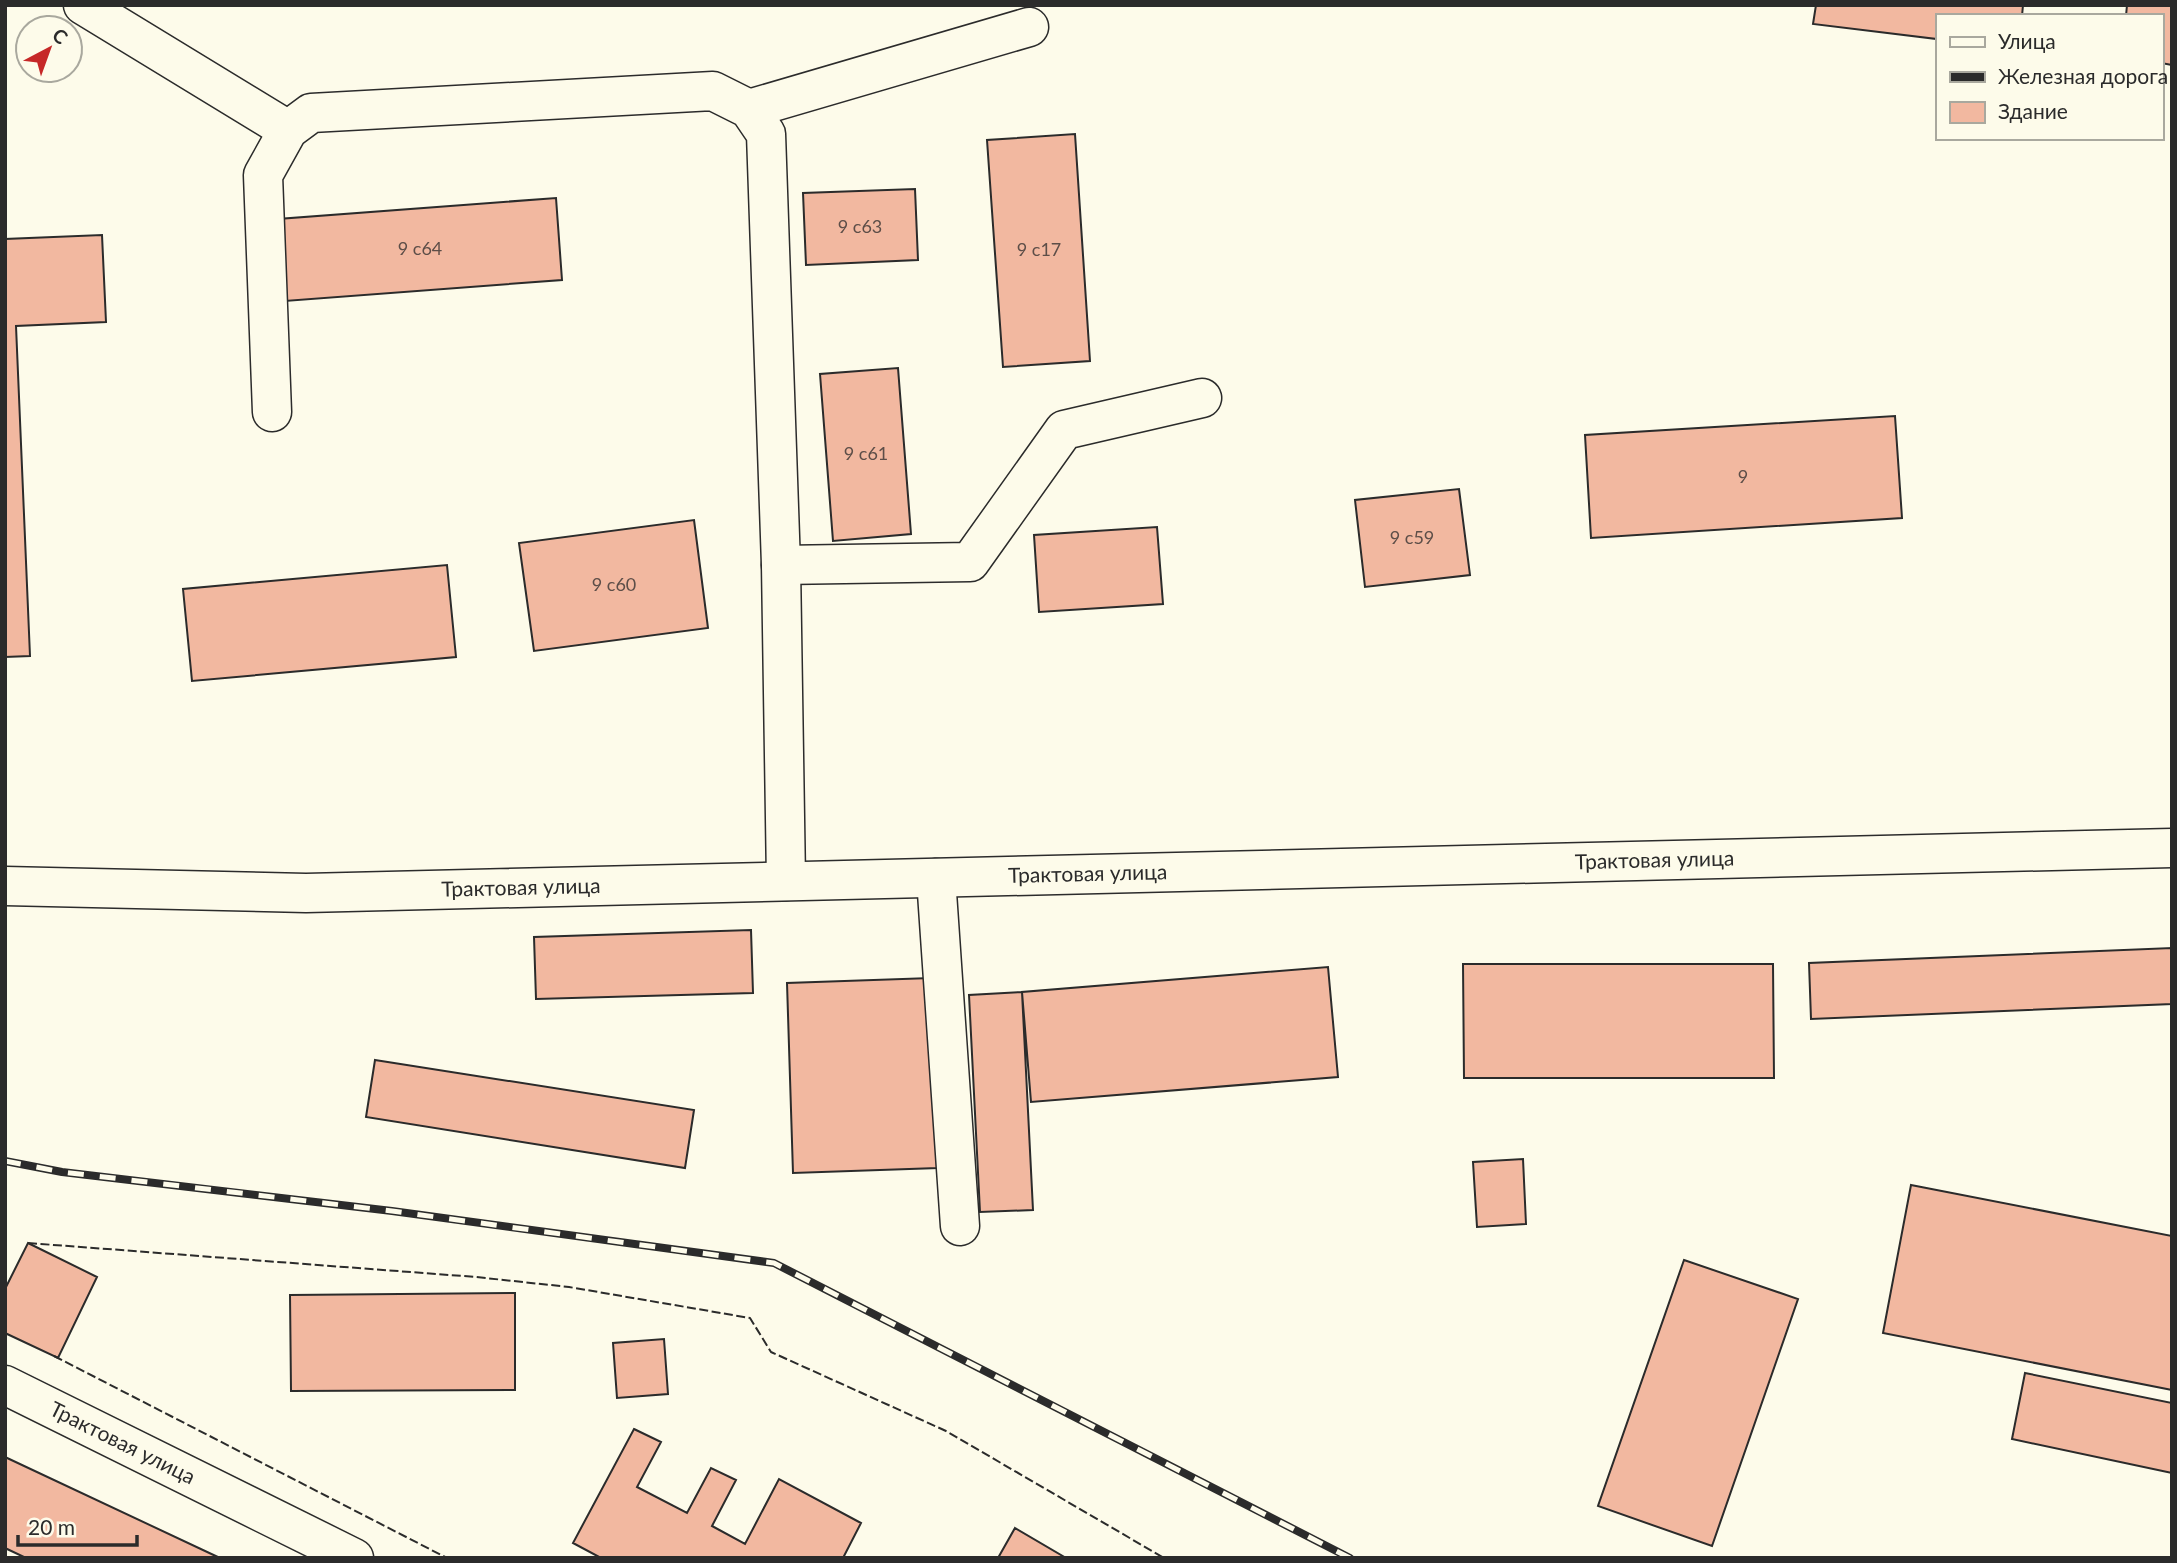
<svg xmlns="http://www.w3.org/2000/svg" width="2177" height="1563" viewBox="0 0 2177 1563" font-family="Lato,sans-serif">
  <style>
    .building { fill: #f2b8a0; stroke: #2b2b2b; stroke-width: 2 }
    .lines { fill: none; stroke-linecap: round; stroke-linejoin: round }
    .minor-casing { stroke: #2b2b2b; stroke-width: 41 }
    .major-casing { stroke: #2b2b2b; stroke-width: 41 }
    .minor { stroke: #fdfbea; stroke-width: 38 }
    .major { stroke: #fdfbea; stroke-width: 38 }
    .rail-casing { stroke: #2b2b2b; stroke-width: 8 }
    .rail { stroke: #fdfbea; stroke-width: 5; stroke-dasharray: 16; stroke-linecap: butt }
    .fence { stroke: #2b2b2b; stroke-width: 2; stroke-dasharray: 9 3.5; stroke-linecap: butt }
    .labels { text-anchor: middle; stroke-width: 5; stroke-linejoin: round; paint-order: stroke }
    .number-label { font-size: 18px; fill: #5d4e48 }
    .street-label { font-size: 21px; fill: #2b2b2b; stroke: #fdfbea }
  </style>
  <rect width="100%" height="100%" fill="#fdfbea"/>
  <path class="building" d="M1816 5H2023L2022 16H1937V39L1813 24Z
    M2127 5H2172V65L2161 63V16H2126Z
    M1075 134 1090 361 1003 367 987 140Z
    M915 189 918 260 806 265 803 193Z
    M556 198 562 280 285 301 278 219Z
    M102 235 106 322 16 326 30 656 5 657V239Z
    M898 368 911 534 833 541 820 374Z
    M1895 416 1902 518 1591 538 1585 435Z
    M1459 489 1470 575 1365 587 1355 500Z
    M694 520 708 628 534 651 519 543Z
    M1157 527 1163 604 1039 612 1034 535Z
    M447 565 456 657 192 681 183 589Z
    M751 930 753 993 536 999 534 937Z
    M2172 948V1004L1811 1019 1809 963Z
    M1463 964H1773L1774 1078H1464Z
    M1328 967 1338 1077 1031 1102 1022 992Z
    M931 978 938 1168 793 1173 787 983Z
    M1022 992 1033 1210 980 1212 969 995Z
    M375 1060 694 1110 685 1168 366 1117Z
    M1523 1159 1526 1224 1477 1227 1473 1162Z
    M1911 1185 2172 1236V1390L1883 1333Z
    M28 1243 97 1277 58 1358 5 1333V1289Z
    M1684 1260 1798 1299 1712 1546 1598 1506Z
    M515 1293V1390L291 1391 290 1295Z
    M664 1339 668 1394 617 1398 613 1343Z
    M2025 1373 2172 1403V1473L2012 1439Z
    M634 1429 661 1442 637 1487 687 1513 711 1468 736 1480 712 1526 745 1544 779 1479 861 1523 843 1558H601L573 1543Z
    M5 1457 220 1558H26L5 1548Z
    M1015 1528 1066 1558H998Z"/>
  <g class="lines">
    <defs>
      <g id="minor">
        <path d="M83 5 288 130"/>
        <path d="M749 109 1029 27"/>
        <path d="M272 412 263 175 288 130 311 113 713 91 749 109 766 134 781 565 786 881"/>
        <path d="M781 565 970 562 1064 430 1202 398"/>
        <path d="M936 878 960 1226"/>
        <path id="s1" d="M5 1385 354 1558"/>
      </g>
      <g id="major">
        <path id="s2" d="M5 886 306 893 2172 848"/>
      </g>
    </defs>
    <use href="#minor" class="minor-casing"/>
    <use href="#major" class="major-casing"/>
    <use href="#minor" class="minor"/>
    <use href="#major" class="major"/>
    <defs>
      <path id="rail" d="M5 1161 62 1172 392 1211 774 1263 1350 1558"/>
    </defs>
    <use href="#rail" class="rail-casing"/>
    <use href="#rail" class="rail"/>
    <path class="fence" d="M28 1243 476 1277 569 1287 750 1318 771 1352 946 1431 1164 1558
      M54 1356 447 1558"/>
  </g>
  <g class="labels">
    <g class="number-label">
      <text x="860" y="233">9 с63</text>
      <text x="420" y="255">9 с64</text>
      <text x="1039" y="256">9 с17</text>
      <text x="866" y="460">9 с61</text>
      <text x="1743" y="483">9</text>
      <text x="1412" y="544">9 c59</text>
      <text x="614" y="591">9 с60</text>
    </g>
    <g class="street-label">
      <text dy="7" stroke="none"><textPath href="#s2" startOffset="1650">Трактовая улица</textPath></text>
      <text dy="7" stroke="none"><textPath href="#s2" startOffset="1083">Трактовая улица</textPath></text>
      <text dy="7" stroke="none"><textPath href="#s2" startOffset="516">Трактовая улица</textPath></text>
      <text dy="7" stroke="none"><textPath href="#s1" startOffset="131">Трактовая улица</textPath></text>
    </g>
  </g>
  <rect width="2177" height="1563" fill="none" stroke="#2b2b2b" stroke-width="14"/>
  <rect x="1936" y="14" width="228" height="126" fill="#fdfbea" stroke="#a9a89e" stroke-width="2"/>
  <rect x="1950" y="37" width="35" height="10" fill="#fdfbea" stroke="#a9a89e" stroke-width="2"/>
  <text x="1998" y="49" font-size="21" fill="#2b2b2b">Улица</text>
  <rect x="1950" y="72" width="35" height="10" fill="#2b2b2b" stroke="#a9a89e" stroke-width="2"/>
  <text x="1998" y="84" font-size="21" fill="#2b2b2b">Железная дорога</text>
  <rect x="1950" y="102" width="35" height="21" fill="#f2b8a0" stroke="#a9a89e" stroke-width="2"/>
  <text x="1998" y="119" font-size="21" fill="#2b2b2b">Здание</text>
  <g transform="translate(49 49) rotate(41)"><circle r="33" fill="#fdfbea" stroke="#a9a89e" stroke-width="2"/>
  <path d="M0-5L12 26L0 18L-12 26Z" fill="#c62828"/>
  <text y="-10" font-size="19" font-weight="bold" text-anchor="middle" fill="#2b2b2b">С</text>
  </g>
  <path d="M18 1535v10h119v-10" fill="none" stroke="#2b2b2b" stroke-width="3.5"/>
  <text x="28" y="1535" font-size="21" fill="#2b2b2b" stroke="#fdfbea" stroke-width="5" paint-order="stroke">20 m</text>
</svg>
